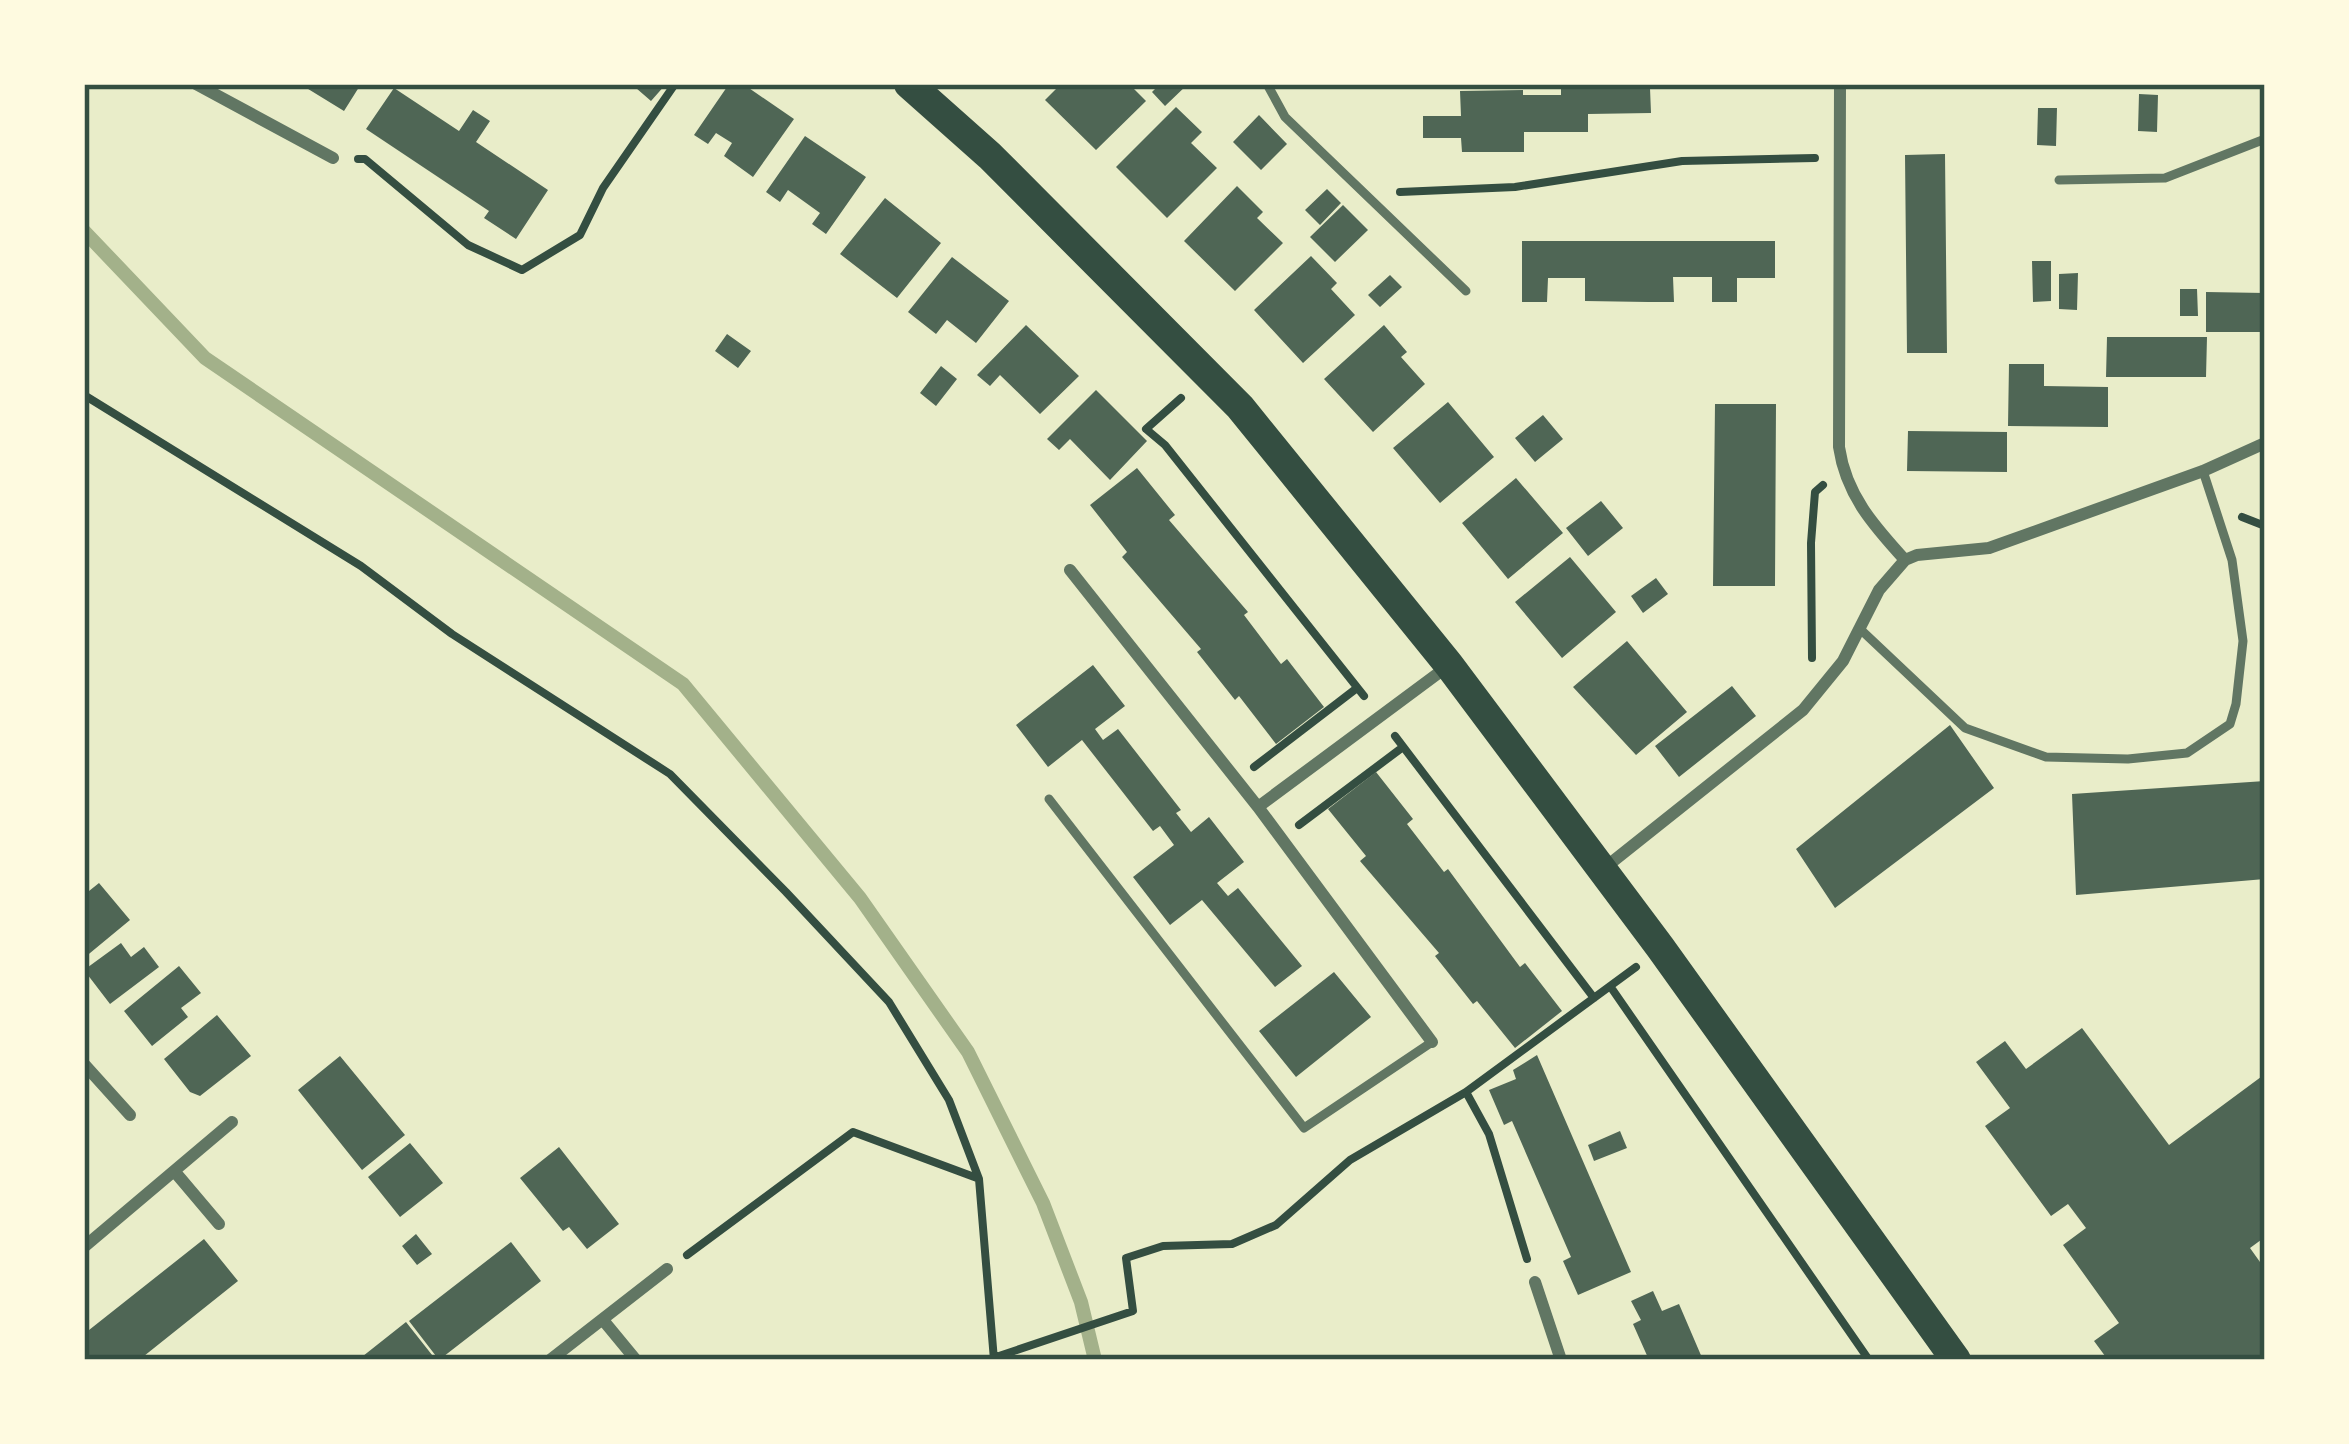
<svg xmlns="http://www.w3.org/2000/svg" width="2349" height="1444" viewBox="0 0 2349 1444" font-family="Overpass,sans-serif">
  <style>
    .lines { fill: none; stroke-linecap: round; stroke-linejoin: round }
    .stream { stroke: #a3b18a; stroke-width: 14 }
    .building { fill: #4f6655 }
    .path { stroke: #344e41; stroke-width: 8 }
    .service { stroke: #617663; stroke-width: 9 }
    .minor { stroke: #617663; stroke-width: 12 }
    .primary { stroke: #344e41; stroke-width: 30 }
    .neatline { fill: none; stroke: #344e41; stroke-width: 4.5 }
  </style>
  <rect width="100%" height="100%" fill="#e9edc9"/>
  <g class="lines">
    <path class="stream" d="M84 231 205 358 683 684 860 898 968 1052 1043 1203 1081 1302 1095 1360"/>
  </g>
  <path class="building" d="M300 84H361L344 111Z
    M640 84H666L651 101 636 88Z
    M729 84H743L794 119 753 177 724 156 732 143 716 133 708 144 694 135Z
    M1061 84H1129L1146 101 1096 150 1045 100Z
    M1160 84H1188L1165 106 1152 92Z
    M1561 84H1713V89L1650 88 1651 113 1588 114V132H1524V152H1462L1461 138H1423V116H1461L1460 91 1523 90V95H1561Z
    M394 88 459 131 473 110 490 121 476 142 548 190 516 239 484 218 489 211 366 129Z
    M2139 94 2158 95 2157 132 2138 131Z
    M1176 107 1202 132 1191 143 1217 168 1167 218 1116 167Z
    M2038 108H2057L2056 146 2037 145Z
    M1259 115 1287 144 1261 170 1233 142Z
    M805 136 866 177 826 234 812 224 820 213 788 190 780 202 766 192Z
    M1945 154 1947 353H1907L1905 155Z
    M1237 186 1263 212 1257 218 1283 243 1235 291 1184 241Z
    M1327 189 1341 203 1320 225 1305 210Z
    M885 198 941 243 897 298 840 254Z
    M1343 205 1368 230 1335 262 1310 237Z
    M1522 241H1775V278H1737V302H1712V277H1673L1674 302H1648L1585 301V278H1548L1547 302H1522Z
    M1311 256 1337 283 1331 289 1355 315 1303 363 1254 310Z
    M952 257 1009 301 976 343 947 320 936 334 908 312Z
    M2032 261H2051V301L2033 302Z
    M2078 273 2077 310 2059 309V274Z
    M1390 275 1402 287 1380 307 1368 295Z
    M2180 289H2197L2198 316H2180Z
    M2206 292 2265 293V332H2206Z
    M1026 325 1079 376 1040 414 1000 375 990 386 977 375Z
    M1384 325 1407 352 1401 357 1425 384 1373 432 1324 379Z
    M727 334 751 351 738 368 715 351Z
    M2107 337H2207L2206 377H2106Z
    M2009 364H2044V386L2108 387V427L2008 426Z
    M941 366 957 379 936 406 920 393Z
    M1096 390 1147 441 1110 480 1070 439 1059 450 1047 439Z
    M1448 402 1494 457 1440 503 1393 448Z
    M1715 404H1776L1775 586H1713Z
    M1543 415 1563 439 1535 462 1515 438Z
    M1908 431 2007 432V472L1907 471Z
    M1137 468 1175 515 1169 520 1248 612 1244 615 1281 664 1287 659 1324 707 1276 744 1239 696 1235 700 1197 652 1201 649 1122 557 1127 552 1090 505Z
    M1516 478 1563 533 1508 579 1462 523Z
    M1601 501 1623 528 1588 556 1566 528Z
    M1570 557 1616 612 1562 658 1515 602Z
    M1656 578 1668 594 1643 613 1631 596Z
    M1627 641 1687 712 1636 755 1573 687Z
    M1093 665 1125 706 1095 729 1103 740 1118 729 1181 810 1176 813 1191 832 1209 817 1244 862 1217 883 1228 896 1238 888 1302 966 1275 987 1202 900 1170 925 1133 877 1174 845 1160 826 1153 831 1082 740 1048 767 1016 725Z
    M1732 686 1756 716 1679 777 1655 746Z
    M1950 725 1994 788 1835 908 1796 849Z
    M1376 772 1413 819 1407 824 1444 872 1448 869 1520 967 1525 963 1562 1011 1515 1048 1477 1001 1473 1004 1435 956 1439 953 1360 861 1366 856 1328 809Z
    M2265 781V879L2076 895 2072 794Z
    M99 883 130 920 84 958V895Z
    M121 943 131 957 144 947 159 967 110 1004 84 970Z
    M179 966 201 993 181 1008 188 1017 152 1046 124 1011Z
    M1334 972 1371 1017 1296 1077 1259 1031Z
    M217 1015 251 1056 200 1096 190 1092 164 1059Z
    M2082 1028 2169 1145 2265 1074V1237L2250 1248 2265 1269V1360H2108L2094 1341 2119 1323 2063 1245 2086 1228 2068 1204 2051 1216 1985 1126 2010 1108 1976 1062 2005 1041 2026 1069Z
    M1537 1055 1631 1272 1578 1295 1563 1261 1571 1257 1512 1121 1504 1125 1489 1090 1516 1079 1513 1070Z
    M340 1056 405 1135 362 1170 298 1090Z
    M1620 1131 1627 1148 1594 1161 1588 1145Z
    M410 1143 443 1183 400 1217 368 1177Z
    M559 1147 619 1224 587 1249 569 1227 563 1231 520 1178Z
    M416 1234 432 1254 417 1265 402 1246Z
    M204 1239 238 1281 139 1360H84V1334Z
    M511 1242 541 1281 439 1360 409 1321Z
    M1653 1291 1662 1311 1679 1304 1703 1360H1649L1633 1324 1641 1320 1631 1301Z
    M406 1322 436 1360H358Z"/>
  <g class="lines">
    <path class="path" d="M358 159H365L468 245 522 270 580 235 603 188 675 84
      M1400 192 1515 187 1682 161 1815 158
      M84 395 361 566 452 634 670 774 786 892 889 1002 949 1100 979 1179 994 1360
      M1181 398 1146 429 1165 445 1364 696
      M2242 517 2265 526
      M1812 658 1811 543 1815 492 1823 485
      M1395 736 1594 998
      M1254 767 1357 688
      M1299 825 1403 747
      M1610 986 1869 1360
      M1466 1092 1489 1134 1527 1259
      M687 1255 853 1132 977 1178
      M993 1358 1133 1311 1126 1258 1163 1246 1232 1244 1276 1225 1350 1160 1466 1092 1636 967"/>
    <path class="service" d="M1267 84 1285 117 1466 291
      M2059 180 2165 178 2265 139
      M1859 628 1965 728 2046 757 2128 759 2187 753 2230 724 2236 704 2243 641 2232 560 2203 471
      M1049 799 1304 1128 1432 1042"/>
    <path class="minor" d="M196 84 333 158
      M1840 84 1839 447C1846 495 1874 526 1905 560
      M1070 570 1258 807 1432 1042
      M1258 807 1448 666
      M1602 870 1803 710 1843 661 1879 590 1905 560 1917 555 1989 548 2203 471 2265 443
      M84 1064 130 1115
      M175 1172 219 1224
      M84 1247 232 1122
      M1535 1282 1561 1360
      M603 1320 636 1360
      M550 1360 667 1269"/>
    <path class="primary" d="M909 84 990 156 1240 407 1449 665 1660 947 1956 1360"/>
  </g>
  <rect width="2349" height="1444" fill="none" stroke="#fefae0" stroke-width="174"/>
  <rect x="87" y="87" width="2175" height="1270" class="neatline"/>
</svg>
